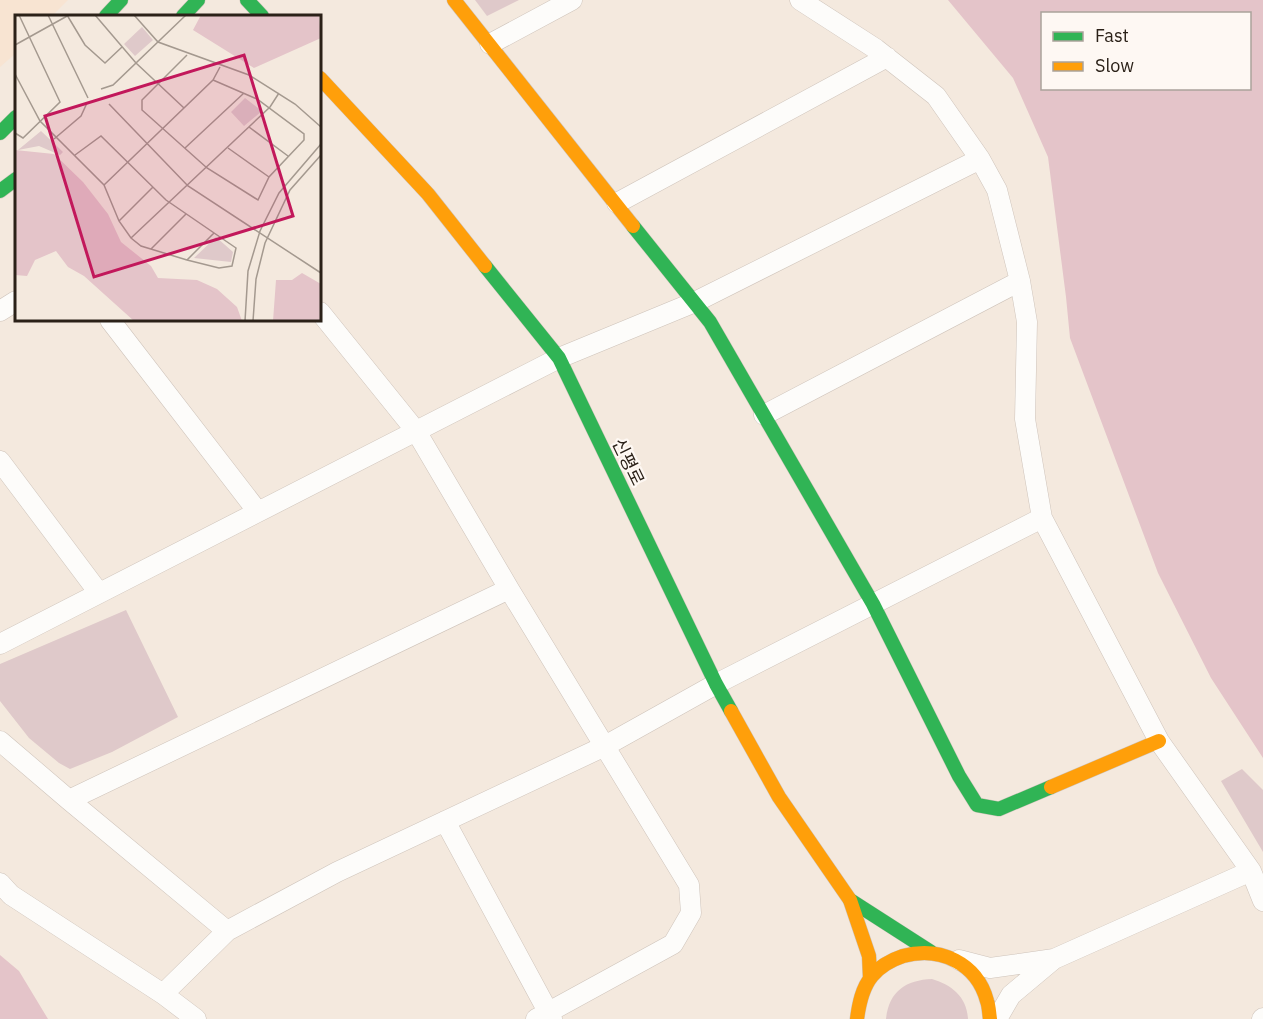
<svg xmlns="http://www.w3.org/2000/svg" width="1263" height="1019" viewBox="0 0 1263 1019" font-family="'IBM Plex Sans','Noto Sans KR',sans-serif">
  <style>
    .built { fill: #f8e4d2 }
    .green { fill: #dfc9ca }
    .forest { fill: #e4c4c9; fill-rule: evenodd }
    .lines { fill: none; stroke-linecap: round; stroke-linejoin: round }
    .street-casing { stroke: #cec3ba; stroke-width: 21 }
    .fast-casing { stroke: #cec3ba; stroke-width: 15 }
    .slow-casing { stroke: #cec3ba; stroke-width: 15 }
    .street { stroke: #fdfcfa; stroke-width: 20 }
    .fast { stroke: #30b455; stroke-width: 14 }
    .slow { stroke: #ff9f0a; stroke-width: 14 }
    .labels { text-anchor: middle; stroke-width: 4.5; stroke-linejoin: round; paint-order: stroke }
    .street-label { font-size: 18px; fill: #2b2118; stroke: #fef8f3 }
    .inset-road { fill: none; stroke: #a4998f; stroke-width: 1.5 }
    .view { fill: #c2185b; fill-opacity: 0.15; stroke: #c2185b; stroke-width: 3 }
    .inset-edge { fill: none; stroke: #2b2118; stroke-width: 3 }
  </style>
  <rect width="100%" height="100%" fill="#f4e9de"/>
  <path class="built" d="M0 0H68L52 16H16V53L0 67Z"/>
  <path class="green" d="M475 0H519L487 16Z
    M126 610 178 717 112 752 70 769 59 763 29 738 0 701V664Z
    M1242 769 1263 790V852L1221 781Z
    M932 979C952 985 967 997 968 1019H886C889 991 906 980 932 979Z"/>
  <path class="forest" d="M948 0H1263V758L1211 678 1158 573 1070 338 1066 297 1048 157 1013 78ZM1042 14H1250V88H1042Z
    M0 955 19 971 48 1019H0Z"/>
  <g class="lines">
    <defs>
      <path id="street" d="M800 0 876 49 936 96 980 159 997 190 1020 281 1027 322 1025 419 1042 518 1159 741 1251 871 1263 901
        M490 44 572 0
        M617 203 887 57
        M0 311 16 301
        M320 312 416 431 509 589 689 885 691 913 673 944 536 1019
        M110 320 258 512
        M764 415 1020 281
        M0 461 99 593
        M0 644 559 358 695 302 980 159
        M0 741 69 800 227 931
        M69 800 509 589
        M445 821 552 1019
        M0 883 11 895 163 994 196 1019
        M959 960 990 968 1054 959
        M163 994 227 931 337 872 605 746 716 684 1042 518
        M997 1019 1011 995 1054 959 1251 871
        M1262 1019 1263 1018"/>
      <path id="fast" d="M247 0 262 16
        M106 16 121 0
        M183 16 198 0
        M0 133 16 117
        M0 191 16 179
        M633 226 710 322 873 604 959 776 977 805 999 809 1051 787
        M485 266 559 358 716 684 731 711
        M850 900 931 952"/>
      <path id="slow" d="M454 0 633 226
        M320 78 428 194 485 266
        M731 711 779 797 850 900 869 956 870 978
        M1051 787 1159 741
        M857 1019C859 1004 862 988 872 976 880 966 891 960 903 956 940 946 977 963 987 1001 989 1006 989 1013 990 1019"/>
    </defs>
    <use href="#street" class="street-casing"/>
    <use href="#fast" class="fast-casing"/>
    <use href="#slow" class="slow-casing"/>
    <use href="#street" class="street"/>
    <use href="#fast" class="fast"/>
    <use href="#slow" class="slow"/>
  </g>
  <g class="labels">
    <g class="street-label">
      <text transform="translate(628 462) rotate(64)" y="6">신평로</text>
    </g>
  </g>
  <g transform="translate(15 15)">
    <rect width="306" height="306" fill="#f4e9de"/>
    <path d="M127 12 138 25 120 41 109 29ZM230 83 247 96 229 111 216 97ZM26 116 48 137 45 140 24 131 3 135ZM201 222 218 237 216 247 179 243Z" fill="#dfc9ca"/>
    <path d="M186 0H304L306 23 239 53 178 15ZM0 135 39 139 68 167 93 199 106 227 136 251 143 263 182 265 202 274 222 292 227 306H119L69 261 53 252 41 236 20 245 12 261 0 260ZM287 258 306 269V306H258L261 265H277Z" fill="#e4c4c9"/>
    <path class="inset-road" d="M33 0 73 83M52 0 70 30 90 48 107 32M80 0 121 48 169 93M119 0 143 27 234 60 280 89 306 112M0 30 54 0M172 40 127 85V95L192 153 243 185 254 162 289 125V119L242 84 198 65M0 59 25 106 89 170 104 206 116 223 126 231 172 245 204 253 217 251 221 233 151 185 86 121 60 140M86 74 98 70 171 0M94 89 173 171 306 258M234 112 273 141M0 118 8 123 45 87 4 0M39 124 66 101 72 88M170 133 229 78M213 133 254 162M89 170 198 65 205 52M104 206 138 172M116 223 255 92 264 78M136 234 171 199M172 245 199 218M230 306 233 256 245 216 264 178 306 129M238 306 241 264 250 228 275 175 306 140"/>
    <path class="view" d="M229 40 278 201 79 262 30 101Z"/>
    <rect width="306" height="306" class="inset-edge"/>
  </g>
  <rect x="1041" y="12" width="210" height="78" fill="#fef8f3" stroke="#aaa29b" stroke-width="1.5"/>
  <rect x="1053" y="32" width="30" height="9" fill="#30b455" stroke="#aaa29b" stroke-width="1.5"/>
  <text x="1095" y="42" font-size="18" fill="#2b2118">Fast</text>
  <rect x="1053" y="62" width="30" height="9" fill="#ff9f0a" stroke="#aaa29b" stroke-width="1.5"/>
  <text x="1095" y="72" font-size="18" fill="#2b2118">Slow</text>
</svg>
